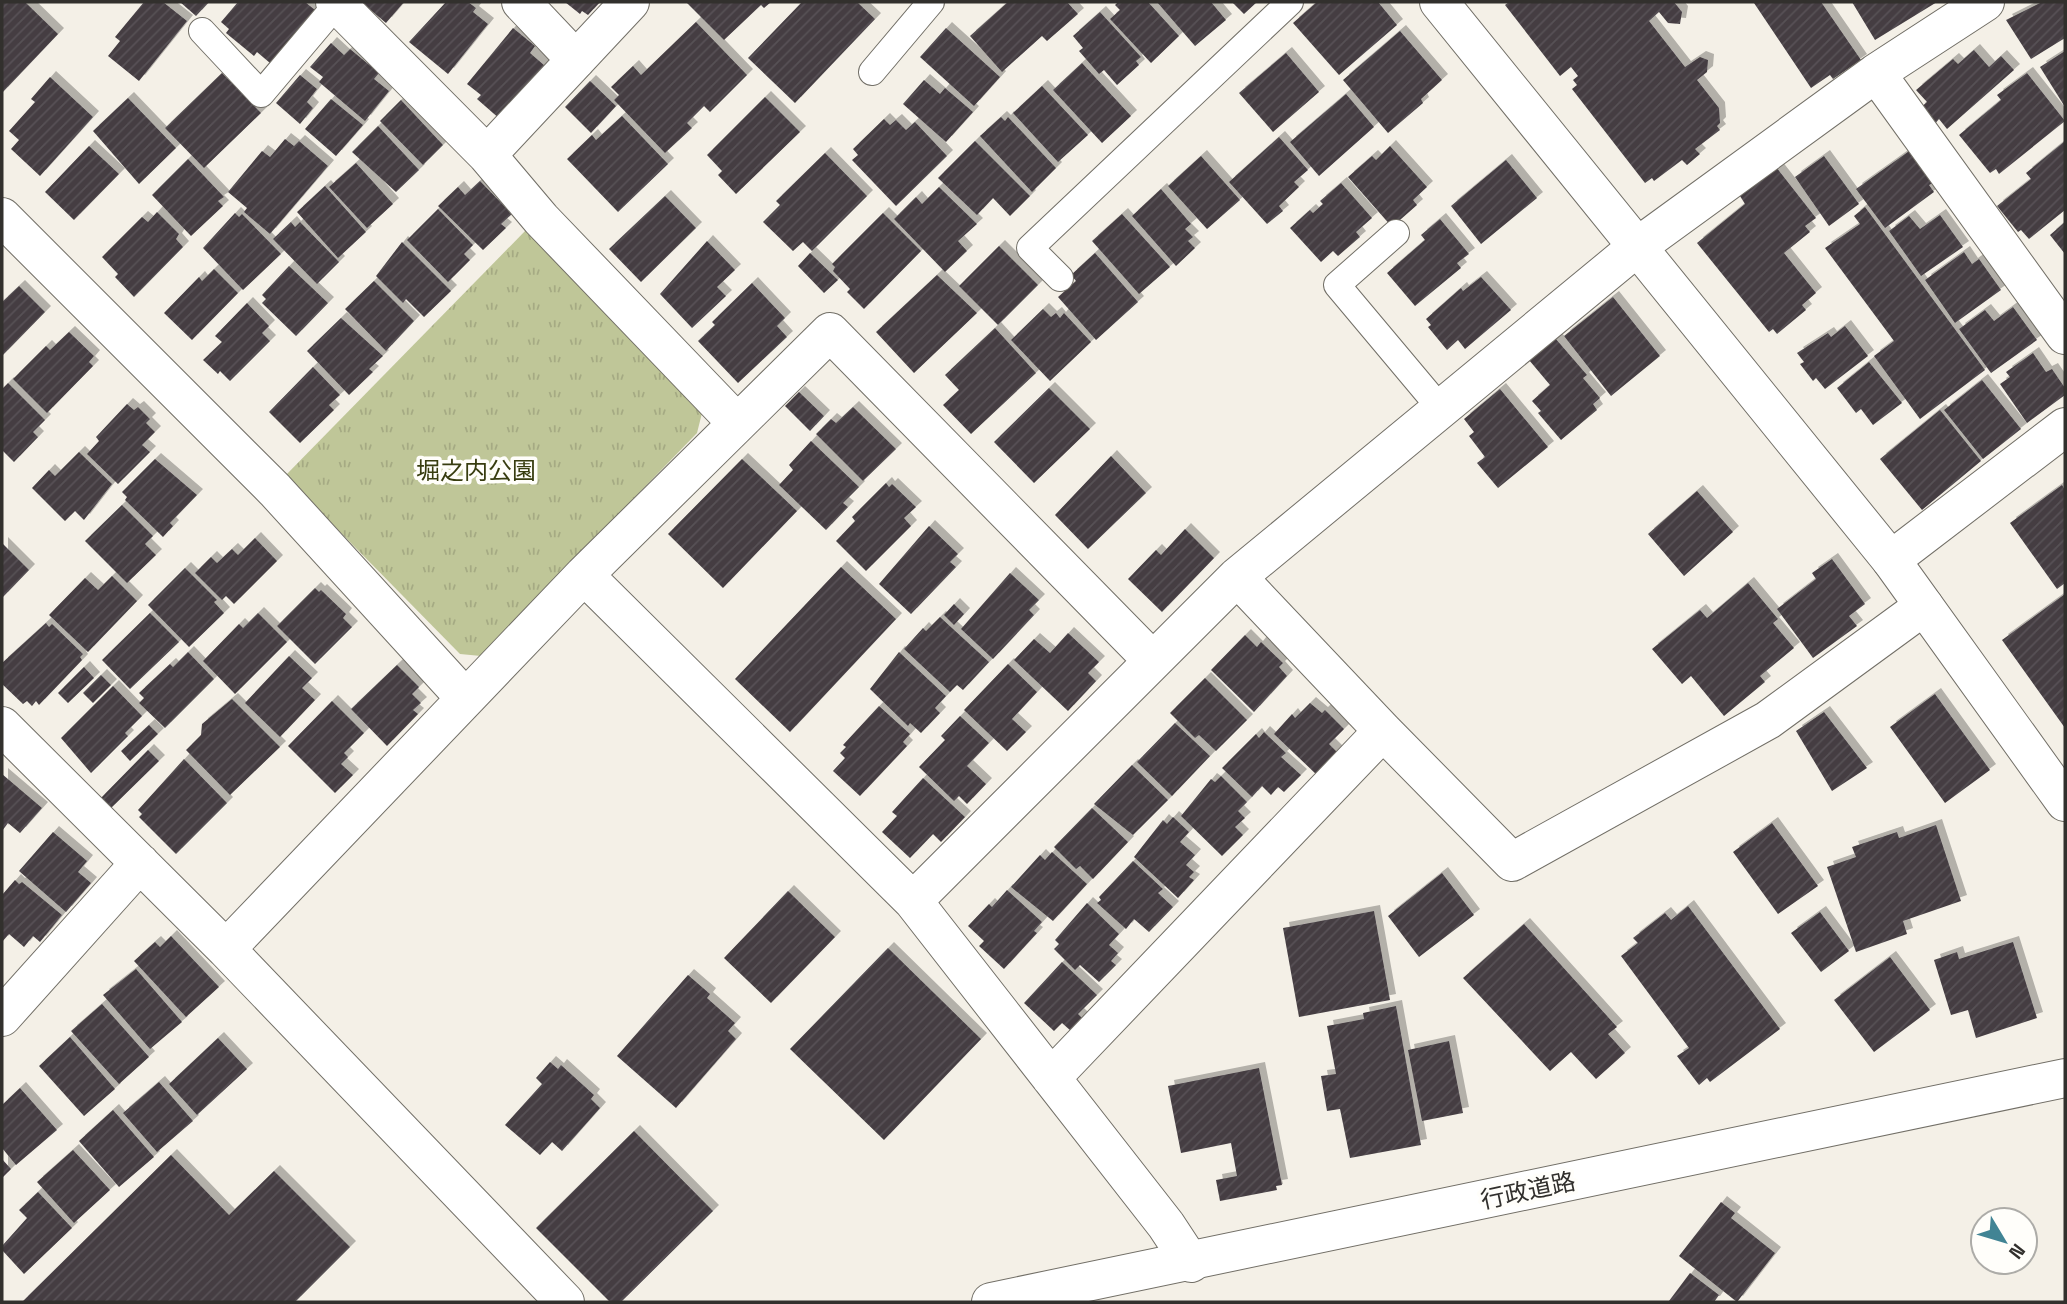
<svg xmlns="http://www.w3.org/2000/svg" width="2067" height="1304" viewBox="0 0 2067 1304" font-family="'Space Grotesk','Noto Sans JP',sans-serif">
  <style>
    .grass { fill: url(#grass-tufts) }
    .building { fill: url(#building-hatch); filter: url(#shadow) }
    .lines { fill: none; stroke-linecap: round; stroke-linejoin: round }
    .service-casing { stroke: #726f67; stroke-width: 28 }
    .minor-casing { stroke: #726f67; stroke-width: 40 }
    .tertiary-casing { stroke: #726f67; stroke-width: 40 }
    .trunk-casing { stroke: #726f67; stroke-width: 40 }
    .service { stroke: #fff; stroke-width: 26 }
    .minor { stroke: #fff; stroke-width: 38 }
    .tertiary { stroke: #fff; stroke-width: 38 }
    .trunk { stroke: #fff; stroke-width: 38 }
    .labels { text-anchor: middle; stroke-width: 7; stroke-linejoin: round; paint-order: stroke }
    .park-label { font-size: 24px; fill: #383d10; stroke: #fffefa }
    .street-label { font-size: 24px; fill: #32302d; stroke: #fffefa }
  </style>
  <defs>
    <pattern id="grass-tufts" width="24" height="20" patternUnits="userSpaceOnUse" patternTransform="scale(1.75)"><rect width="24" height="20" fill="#bfc698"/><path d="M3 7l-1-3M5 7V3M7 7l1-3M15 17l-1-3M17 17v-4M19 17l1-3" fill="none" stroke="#a5aa83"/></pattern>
    <pattern id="building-hatch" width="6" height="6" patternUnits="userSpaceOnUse" patternTransform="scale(1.75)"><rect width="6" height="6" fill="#443d42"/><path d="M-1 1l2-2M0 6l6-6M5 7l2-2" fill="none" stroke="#575155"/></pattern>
    <filter id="shadow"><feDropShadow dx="6" dy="-6" stdDeviation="0" flood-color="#0004"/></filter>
  </defs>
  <rect width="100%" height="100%" fill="#f4f0e7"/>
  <path class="grass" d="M527 229 703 409 697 433 481 656 460 654 285 476Z"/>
  <path class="building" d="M2 2H25L58 34 2 93Z
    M144 2H163L187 21 139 81 108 56 120 41 115 37Z
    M180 2H209L196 16Z
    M238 2H305L315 10 270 63 257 52 254 56 226 33 229 29 221 22Z
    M361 2H404L386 23Z
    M446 2H468L476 8 473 12 488 24 448 74 409 42Z
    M565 2H600L588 15 582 11 580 14Z
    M686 2H771L764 8 761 5 724 40Z
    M802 2H857L875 19 795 103 748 58Z
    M1008 2H1067L1078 14 1047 41 1042 36 1002 72 970 36Z
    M1118 2H1148L1179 36 1151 63 1110 19 1120 10 1115 5Z
    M1157 2H1211L1226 20 1195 46Z
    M1232 2H1257L1244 14Z
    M1317 2H1378L1397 25 1339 75 1293 23Z
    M1509 2H1674L1682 12 1680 24 1668 23 1659 12 1649 21 1685 67 1700 57 1708 60 1707 72 1697 80 1719 108 1720 123 1717 126 1720 130 1695 149 1700 154 1687 165 1682 160 1654 181 1652 178 1645 183 1572 89 1577 85 1573 80 1578 76 1571 67 1560 76 1505 5Z
    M1821 2 1861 60 1833 79 1830 75 1811 88 1754 3Z
    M1852 2H1937L1875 40Z
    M2042 2H2065V38L2031 59 2006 20Z
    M1100 12 1141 57 1136 61 1139 65 1117 85 1104 70 1099 74 1079 51 1083 48 1073 36Z
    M696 22 747 75 710 112 704 106 687 123 692 128 665 153 614 100 619 95 611 87 633 66 641 75Z
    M513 28 535 46 530 53 545 66 501 120 477 99 481 95 467 84Z
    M946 28 1000 77 974 106 920 57Z
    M1400 31 1442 80 1421 99 1423 103 1388 133 1343 80Z
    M331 43 344 55 350 49 379 73 374 79 389 91 365 121 319 82 323 77 310 67Z
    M1974 50 1989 67 2001 56 2014 70 1947 129 1939 119 1934 125 1919 109 1927 102 1916 90 1953 59 1958 64Z
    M2065 51V107L2040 67Z
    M1286 53 1319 92 1273 132 1239 93Z
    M1082 63 1131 116 1102 143 1053 90Z
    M222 73 261 113 204 168 165 128Z
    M2027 73 2065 121 1999 174 1996 169 1990 173 1959 135 2001 100 1997 95Z
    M300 75 317 89 307 102 313 108 300 124 276 103Z
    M50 77 93 117 40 176 11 149 19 140 9 131 35 102 31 99Z
    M924 80 940 94 945 88 973 112 946 142 903 104Z
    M590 81 616 106 591 133 565 107Z
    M1042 86 1088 135 1058 162 1013 113Z
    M1346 94 1374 127 1319 176 1290 142Z
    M765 97 800 132 736 194 718 175 722 171 707 155Z
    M128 98 176 148 139 184 93 131Z
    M331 99 363 125 336 156 305 129Z
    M401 100 443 145 423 165 380 121Z
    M622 116 668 164 618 212 567 159 592 135 596 140Z
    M1001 117 1005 121 1008 117 1056 168 1032 192 980 136Z
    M884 119 890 125 896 120 906 130 915 122 947 156 896 206 852 160 858 155 853 149Z
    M378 126 419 170 396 192 352 152Z
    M1279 137 1308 170 1294 182 1299 187 1279 206 1283 211 1267 224 1229 182Z
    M285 139 294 146 299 141 328 166 270 234 244 212 247 208 228 192 262 151 270 157Z
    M975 141 1030 196 1010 216 993 198 977 215 938 178Z
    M2065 141V210L2029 239 2021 230 2018 232 1997 206 2031 179 2026 173Z
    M89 146 119 174 74 220 45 192Z
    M1390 146 1427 187 1413 200 1417 205 1392 227 1348 177 1372 156 1376 160Z
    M1912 149 1935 182 1929 185 1934 192 1885 228 1856 189Z
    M825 153 867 196 812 251 803 242 793 251 763 222 780 205 776 201Z
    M1201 156 1240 200 1207 229 1168 186Z
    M1824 156 1859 204 1829 226 1795 177Z
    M188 159 224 197 218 201 223 206 191 236 152 195Z
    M1506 160 1537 198 1481 244 1451 206Z
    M356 163 393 204 367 228 329 187Z
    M1776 167 1816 218 1805 226 1810 232 1784 253 1816 293 1802 305 1806 310 1777 334 1773 329 1769 332 1697 243 1745 204 1740 196Z
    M480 181 512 214 501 224 506 228 483 250 438 206 458 187 465 195Z
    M1341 183 1372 218 1356 232 1360 237 1338 256 1333 251 1321 262 1290 228 1310 210 1313 213 1323 204 1320 201Z
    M325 186 366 232 338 258 297 212Z
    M939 187 977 224 958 241 967 251 945 272 894 219 916 197 922 204Z
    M1161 189 1191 224 1185 229 1193 237 1188 241 1195 248 1176 266 1132 216Z
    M665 196 696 228 641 282 609 249Z
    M1865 207 1985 370 1920 419 1874 356 1894 341 1825 248 1860 224 1854 216Z
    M438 209 473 245 464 254 470 260 448 282 407 240Z
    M157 212 179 234 176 239 183 247 134 297 115 277 118 274 102 257 142 217 148 222Z
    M235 213 239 217 242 214 281 254 243 290 203 248Z
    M883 213 921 251 864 309 847 292 850 289 833 271 835 267 832 264Z
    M1122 214 1170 267 1139 294 1092 241Z
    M1940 215 1963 247 1921 276 1889 231 1909 216 1920 229Z
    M1440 219 1469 254 1457 263 1461 268 1415 306 1387 273 1425 240 1421 235Z
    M291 222 295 227 300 222 339 262 317 284 273 239Z
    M2065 222V254L2050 235Z
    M707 241 735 270 717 287 726 296 692 328 660 294Z
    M402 242 451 291 424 317 406 299 403 303 376 276Z
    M999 246 1038 285 998 325 959 286Z
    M1964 252 1972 264 1979 259 2001 290 1955 323 1925 280Z
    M810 253 838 280 824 293 798 266Z
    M1095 253 1138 302 1096 340 1058 297 1076 281 1071 275Z
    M289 266 328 303 296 336 262 303 266 299 262 295Z
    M214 269 238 293 192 340 164 313 199 277 202 281Z
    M937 275 977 313 914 373 876 332Z
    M1481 277 1511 310 1465 349 1458 340 1447 350 1428 327 1431 325 1426 319 1461 288 1463 291Z
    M374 281 414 321 386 351 345 309Z
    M752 283 785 318 777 326 787 337 738 383 698 341 715 325 712 322Z
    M19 286 45 312 2 356V302Z
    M1613 297 1660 356 1611 396 1564 336Z
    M247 303 269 326 262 333 270 341 230 381 220 371 218 374 203 360 222 342 215 336Z
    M2013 307 2037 340 1991 373 1959 329 1985 310 1994 321Z
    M1043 309 1051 317 1056 313 1060 318 1064 313 1091 342 1050 381 1011 340Z
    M341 318 383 356 369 369 373 372 349 395 307 351Z
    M1845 326 1868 356 1825 389 1816 378 1813 381 1800 364 1804 362 1797 353 1828 333 1831 337Z
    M995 328 1036 373 971 434 943 405 959 390 945 375Z
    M69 332 94 356 89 362 93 366 47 413 13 379 46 346 50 350Z
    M1555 338 1587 375 1583 378 1600 398 1593 404 1597 410 1561 440 1538 413 1541 411 1532 401 1550 385 1529 360Z
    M2033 353 2046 372 2052 369 2065 388V395L2027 423 2000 384 2010 377 2006 372Z
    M1869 362 1902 403 1873 425 1861 409 1856 413 1837 388Z
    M313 367 340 395 329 405 334 410 300 443 269 412Z
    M1982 380 2021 429 1983 459 1944 410Z
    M8 383 45 420 33 432 38 437 14 462 2 450V389Z
    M1049 388 1090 429 1034 483 994 442Z
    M1500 389 1548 447 1498 488 1477 463 1485 457 1469 436 1474 432 1464 419Z
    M799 392 824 416 810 431 785 406Z
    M127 404 134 410 138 407 150 419 146 423 155 432 142 445 150 452 118 484 87 454 99 441 96 437Z
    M853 407 896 449 863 481 816 434 831 419 836 423Z
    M1940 410 1981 461 1922 510 1880 459Z
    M811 441 859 487 843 503 848 507 826 530 779 485 793 470 789 465Z
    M79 452 112 484 84 520 75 511 65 521 32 488 49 470 55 476Z
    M1111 456 1146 493 1088 549 1055 515Z
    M155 459 197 495 170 523 173 526 163 537 125 500 127 497 122 492Z
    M742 459 797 511 723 588 668 534Z
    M886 483 889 487 892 484 916 507 904 518 911 526 866 571 836 541 855 521 852 517Z
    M2062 485 2065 490V583L2057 589 2010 523Z
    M1697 491 1733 532 1684 576 1648 534Z
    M122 505 153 536 145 544 156 555 127 583 85 541Z
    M929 526 958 554 950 562 956 567 911 614 879 584Z
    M1185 529 1214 558 1162 612 1128 579 1156 550 1161 555Z
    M255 538 277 561 234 604 226 596 222 600 195 573 211 557 217 563 232 549 238 555Z
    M2 543 29 570 2 598Z
    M1832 559 1865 604 1849 616 1857 626 1813 658 1777 609 1816 579 1812 573Z
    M841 567 896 619 790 732 735 679Z
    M185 568 217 600 214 602 224 613 189 647 148 605Z
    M1010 573 1039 600 1029 610 1034 615 993 659 961 629Z
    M112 576 137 601 88 652 49 615 85 578 98 590Z
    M1748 583 1778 619 1773 623 1794 648 1760 676 1765 682 1724 716 1691 676 1682 684 1652 649 1700 610 1707 618Z
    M315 588 319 592 321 590 346 614 343 618 352 627 315 664 277 626Z
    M2065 594V728L2002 640Z
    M954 604 964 614 954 625 944 615Z
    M150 613 179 642 130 689 102 660Z
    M258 613 287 642 235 694 203 661 239 624 243 628Z
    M940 617 989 662 963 690 957 685 950 692 904 649 923 628 926 631Z
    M46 623 49 627 52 624 83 654 80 657 82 660 39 705 36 701 32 706 27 701 23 704 2 684V663Z
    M1068 633 1099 662 1088 673 1096 681 1068 711 1014 660 1034 639 1050 653Z
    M1245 635 1257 647 1261 642 1283 663 1279 667 1287 676 1254 712 1211 670Z
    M188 652 214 679 165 728 139 703 144 698 139 693 170 664 173 667Z
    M899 652 946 696 935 708 940 713 921 733 910 723 908 726 870 689Z
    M289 656 312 678 302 688 315 700 280 737 245 703Z
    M1008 664 1037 692 1012 719 1026 732 1007 751 964 710Z
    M397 665 419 687 412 694 421 703 413 710 418 714 387 746 351 709Z
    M84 667 94 678 68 703 58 693Z
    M101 675 111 685 93 703 83 693Z
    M1205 678 1247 720 1216 751 1199 735 1195 738 1170 713Z
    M113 686 142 716 125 733 128 736 91 773 61 738Z
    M1935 694 1990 770 1945 803 1890 727Z
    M232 699 280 747 230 795 186 750 201 735 202 724Z
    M332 701 364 733 344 753 348 757 341 764 353 775 335 793 288 746Z
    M1310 703 1322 713 1325 710 1344 729 1329 744 1339 754 1318 776 1274 734 1292 714 1295 718Z
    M879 706 910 734 903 742 907 746 860 796 833 771 845 758 840 753 846 747 843 745Z
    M1824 712 1867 768 1832 791 1796 731Z
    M960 716 989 743 967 766 986 784 967 804 959 796 954 801 919 767 945 740 941 736Z
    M1175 723 1210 756 1172 796 1137 762Z
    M149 725 158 734 130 761 121 751Z
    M1264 732 1286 753 1281 757 1301 775 1284 792 1278 787 1271 795 1262 786 1252 797 1222 768 1256 734 1259 738Z
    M148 750 159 761 109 810 99 800Z
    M184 759 227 803 176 854 139 817 142 814 138 810Z
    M1132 765 1168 800 1133 835 1094 804Z
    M2 774 42 808 20 833 8 823 2 831Z
    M1221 776 1247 802 1238 811 1245 818 1235 827 1243 835 1222 856 1181 816 1211 779 1215 782Z
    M923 778 965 817 941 842 933 834 910 858 882 832 897 816 892 812Z
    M1092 808 1128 842 1093 879 1080 866 1076 869 1054 847Z
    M1173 817 1189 832 1180 842 1195 855 1186 865 1194 872 1189 877 1194 880 1178 898 1134 857 1163 820 1167 824Z
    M1772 823 1818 886 1778 914 1733 852Z
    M1936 825 1961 901 1903 921 1907 934 1856 952 1827 867 1856 857 1852 847 1897 832 1899 838Z
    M53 832 87 861 78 872 91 883 66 912 19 871Z
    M1052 852 1087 884 1053 921 1011 887 1040 855 1045 860Z
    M1133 861 1163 889 1158 893 1173 907 1149 932 1134 919 1126 929 1097 903 1101 900 1099 897Z
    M1442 873 1474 915 1419 957 1388 916Z
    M15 880 19 884 22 882 62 915 40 942 33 936 24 947 9 934 2 942V895Z
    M1007 890 1042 922 1034 931 1037 933 1004 969 979 946 984 941 968 926 989 904 992 907Z
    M788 891 835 937 771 1003 724 958Z
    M1087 903 1119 934 1109 945 1118 953 1111 961 1116 965 1099 982 1080 965 1075 970 1054 949 1059 944 1055 940Z
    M1688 906 1780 1029 1710 1082 1707 1078 1699 1085 1677 1056 1689 1048 1621 956 1638 943 1633 938 1665 913 1671 920Z
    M1374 911 1390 1000 1299 1017 1283 928Z
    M1820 912 1849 951 1821 972 1791 933Z
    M1524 924 1617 1027 1608 1034 1625 1053 1596 1079 1571 1052 1550 1071 1463 978Z
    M171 936 219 987 186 1017 134 961 155 942 160 947Z
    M2013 942 2037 1018 1976 1038 1968 1010 1951 1015 1934 960 1957 952 1959 959Z
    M888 948 981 1039 884 1140 790 1049Z
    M1890 957 1930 1010 1874 1052 1834 1000Z
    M1062 962 1097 995 1078 1014 1082 1018 1071 1031 1062 1023 1054 1031 1024 1003Z
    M136 969 182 1022 150 1049 103 995Z
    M688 975 710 994 707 998 735 1023 728 1031 736 1039 676 1108 617 1056Z
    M102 1004 149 1057 119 1084 71 1031Z
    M1396 1006 1421 1145 1350 1158 1340 1109 1327 1111 1321 1076 1336 1074 1327 1026 1364 1019 1363 1013Z
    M70 1037 115 1089 84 1116 39 1066Z
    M218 1038 247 1069 197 1115 169 1084Z
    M1449 1041 1463 1113 1422 1121 1408 1050Z
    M550 1062 558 1069 561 1065 594 1095 591 1099 600 1108 562 1151 552 1142 540 1155 505 1125 542 1084 536 1078Z
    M1259 1068 1282 1185 1276 1186 1277 1190 1220 1201 1216 1180 1237 1176 1231 1143 1181 1153 1168 1086Z
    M159 1082 193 1121 157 1152 123 1113Z
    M20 1088 57 1130 16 1165 2 1148V1105Z
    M113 1110 154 1157 119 1187 79 1141Z
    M634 1131 713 1211 621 1302H610L536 1228Z
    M73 1150 110 1190 74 1223 37 1182Z
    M171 1155 229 1215 274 1171 350 1247 295 1302H22Z
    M2 1159 11 1169 2 1178Z
    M38 1192 72 1228 24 1274 2 1250V1246L27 1218 19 1210Z
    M1721 1202 1735 1213 1731 1218 1775 1253 1737 1302 1679 1256Z
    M1690 1273 1719 1295 1714 1302 1669 1301Z"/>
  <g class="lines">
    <defs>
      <path id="service" d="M202 31 261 94 337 4
        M872 72 931 2
        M1396 233 1337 285 1441 409
        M1060 278 1030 248 1290 2"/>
      <path id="minor" d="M335 2 487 155 541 219 737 423
        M521 2 576 60
        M1876 73 2065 335
        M487 155 630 2
        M2 217 275 490 465 698
        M1891 560 2065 427
        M584 575 913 901 1166 1225 1191 1263
        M1237 577 1383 731 1512 862 1768 720 1924 606
        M2 726 226 949 565 1302
        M913 901 1237 577 1637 247 1876 73 1985 2
        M226 949 584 575 830 332 1153 661
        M2 1017 140 863
        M1051 1078 1383 731"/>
      <path id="tertiary" d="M1439 2 1891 560 2065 802"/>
      <path id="trunk" d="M991 1302 2065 1078"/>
    </defs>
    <use href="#service" class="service-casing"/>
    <use href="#minor" class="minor-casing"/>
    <use href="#tertiary" class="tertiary-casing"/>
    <use href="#trunk" class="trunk-casing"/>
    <use href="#service" class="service"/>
    <use href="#minor" class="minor"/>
    <use href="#tertiary" class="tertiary"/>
    <use href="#trunk" class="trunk"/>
  </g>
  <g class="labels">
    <g class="park-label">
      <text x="476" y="479">堀之内公園</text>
    </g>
    <g class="street-label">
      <text transform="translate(1528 1191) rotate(-12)" y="8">行政道路</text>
    </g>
  </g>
  <rect width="2067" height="1304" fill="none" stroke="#32302d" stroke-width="7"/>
  <g transform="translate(2004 1241) rotate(128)"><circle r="33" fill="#fffefa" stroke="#adaca8" stroke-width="2"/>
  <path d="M0-5L12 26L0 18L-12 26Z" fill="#418494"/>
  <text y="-10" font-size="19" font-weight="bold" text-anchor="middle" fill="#32302d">N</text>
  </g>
</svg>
